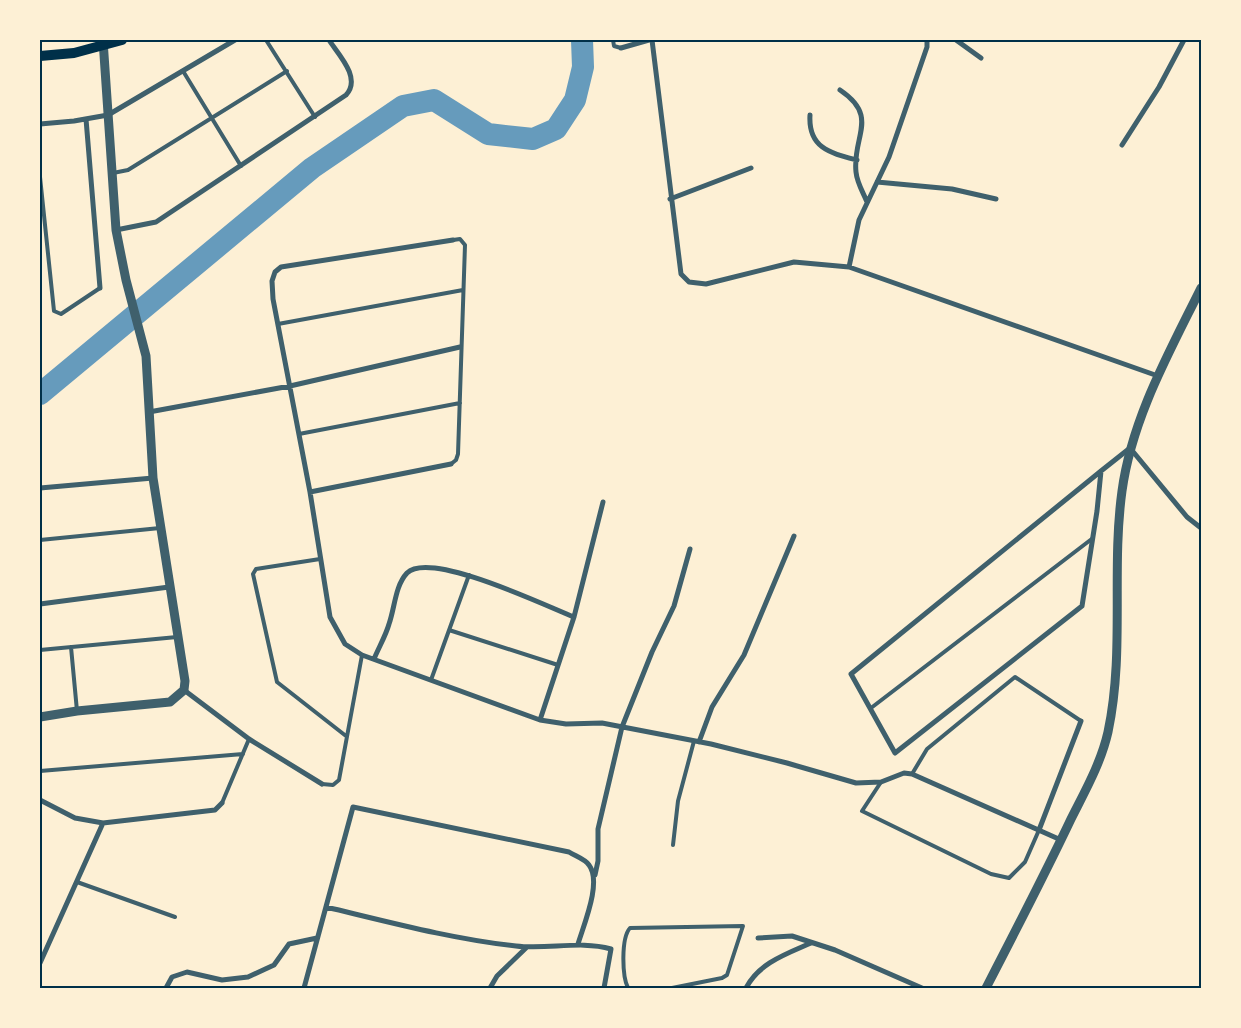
<svg xmlns="http://www.w3.org/2000/svg" width="1241" height="1028" viewBox="0 0 1241 1028" font-family="'Source Sans 3',sans-serif">
  <style>
    .lines { fill: none; stroke-linecap: round; stroke-linejoin: round }
    .river { stroke: #669bbc; stroke-width: 22 }
    .service { stroke: #3f606c; stroke-width: 4 }
    .minor { stroke: #3f606c; stroke-width: 5 }
    .tertiary { stroke: #3f606c; stroke-width: 9 }
    .secondary { stroke: #003049; stroke-width: 10 }
    .neatline { fill: none; stroke: #003049; stroke-width: 2 }
  </style>
  <rect width="100%" height="100%" fill="#fdf0d5"/>
  <g class="lines">
    <path class="river" d="M40 394 312 168 403 106 434 100 488 134 533 139 556 129 575 100 583 67 582 40"/>
    <path class="service" d="M266 40 315 117
      M613 40 614 46 621 48
      M183 71 241 166
      M113 173 128 170 287 71
      M40 177 54 311 61 314 100 288
      M278 324 463 290
      M299 434 460 403
      M451 464 456 460 458 454 465 245 460 239 453 240
      M40 540 160 528
      M320 559 256 569 253 574 277 682 346 736
      M449 630 558 665
      M71 647 77 711
      M40 650 177 637
      M431 680 469 575
      M871 708 1093 538
      M40 771 243 754
      M912 774 927 749 1015 677 1081 721
      M881 782 862 811 991 874 1009 878 1025 862 1039 830
      M322 784 333 785 339 780 362 655
      M222 803 249 739
      M673 845 678 801 694 741
      M77 882 175 917
      M628 988C622 976 621 938 630 928L743 926 727 975 722 978 672 988"/>
    <path class="minor" d="M652 40 681 274 689 282 706 284 794 262 849 267 1158 376
      M956 40 981 58
      M621 48 649 40
      M840 90C880 117 852 136 856 172 857 183 863 192 867 202
      M810 115C808 148 830 153 857 160
      M86 119 100 288
      M40 124 74 121 108 115 235 40
      M1122 145 1159 87 1184 40
      M877 182 952 189 996 199
      M670 199 751 168
      M116 230 156 222 346 95C362 78 338 54 329 40
      M453 240 281 267 275 272 272 281 273 299 310 492 330 617 345 644 362 655 540 720 566 724 602 723 711 744 787 763 856 783 881 782 904 773 912 774 1061 840
      M849 267 859 220 889 157 927 47V40
      M149 412 290 386 460 347
      M1101 471 1097 511 1082 606 895 753 851 674 1101 471 1130 448 1187 517 1201 528
      M40 488 153 478
      M310 492 451 464
      M40 604 169 587
      M374 659C379 647 386 635 389 624 395 607 395 586 407 573 430 550 546 606 574 617
      M184 690 249 739 322 784
      M540 720 574 617 603 502
      M699 742 712 707 744 655 794 536
      M40 800 75 818 103 823 215 810 222 803
      M1039 830 1081 721
      M595 875 598 861V829L622 727 652 652 674 606 690 549
      M326 907C389 922 452 939 516 946 548 950 580 940 611 949L604 988
      M758 938 792 936 835 950 922 988
      M40 963 103 823
      M166 988 172 977 187 972 222 980 248 977 274 965 289 944 317 938
      M304 988 353 807 569 852C575 856 585 859 589 865 602 882 584 924 578 944
      M490 988 497 976 527 947
      M746 988C759 963 786 954 811 943"/>
    <path class="tertiary" d="M40 717 77 711 170 702 184 690 185 681 153 478 146 356 126 280 116 230 103 40
      M986 988C1015 932 1044 876 1071 819 1085 791 1101 763 1108 732 1125 652 1111 571 1122 491 1132 418 1169 353 1201 288"/>
    <path class="secondary" d="M40 56 74 53 122 40"/>
  </g>
  <rect width="1241" height="1028" fill="none" stroke="#fdf0d5" stroke-width="82"/>
  <rect x="41" y="41" width="1159" height="946" class="neatline"/>
</svg>
